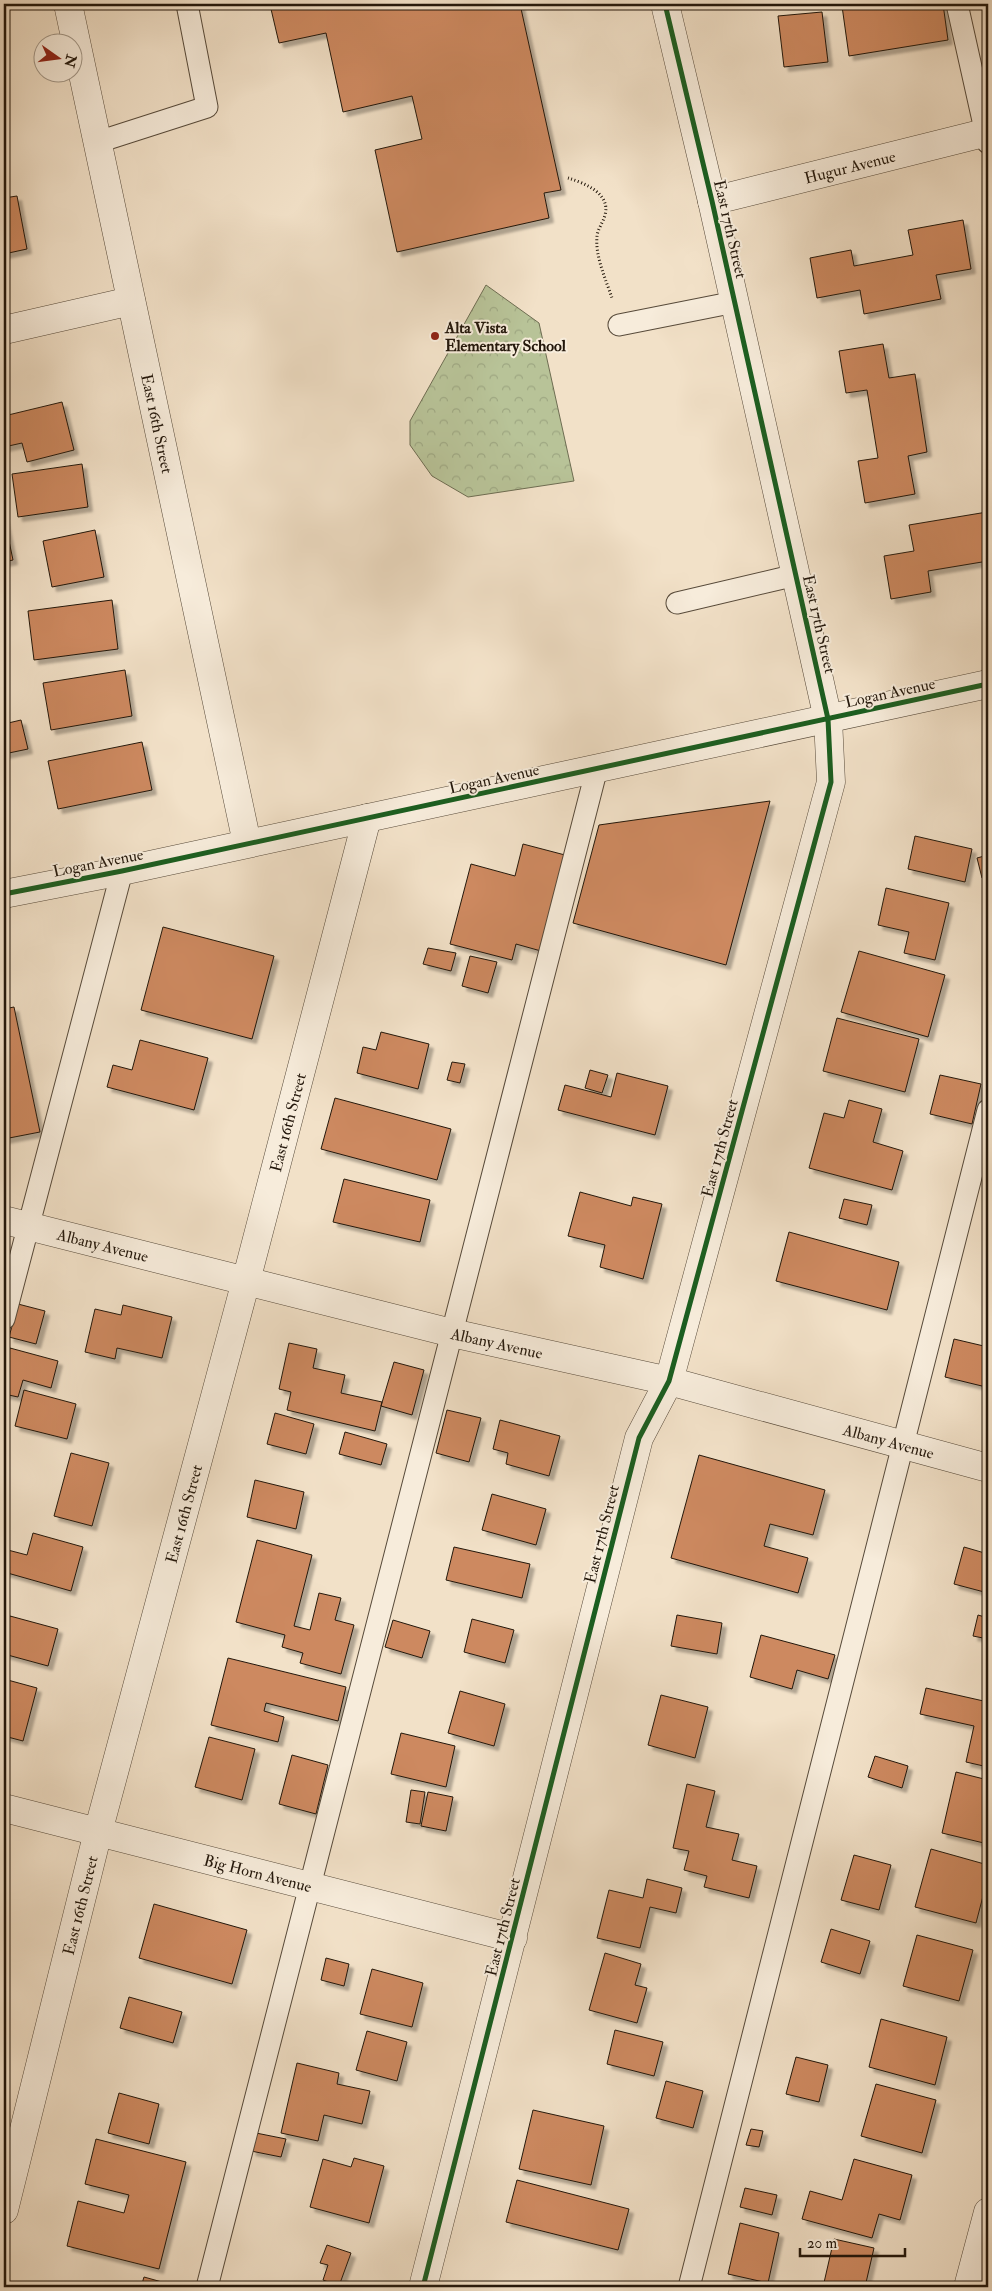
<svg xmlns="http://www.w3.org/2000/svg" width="992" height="2291" viewBox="0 0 992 2291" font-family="'IM FELL Double Pica',serif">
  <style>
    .park { fill: url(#park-crowns); stroke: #6e6d52 }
    .building { fill: #cd8960; stroke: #23170b; filter: url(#shadow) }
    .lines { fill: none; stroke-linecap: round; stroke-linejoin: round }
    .service-casing { stroke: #574a3a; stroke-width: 23 }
    .minor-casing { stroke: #574a3a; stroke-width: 29 }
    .tertiary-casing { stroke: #574a3a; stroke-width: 29 }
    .path { stroke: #23170b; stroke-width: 3; stroke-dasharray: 1 2.5; stroke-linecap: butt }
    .service { stroke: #f7ecdb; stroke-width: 21 }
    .minor { stroke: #f7ecdb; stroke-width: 28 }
    .tertiary { stroke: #f7ecdb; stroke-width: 28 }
    .cycleway-casing { stroke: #f7ecdb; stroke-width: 8 }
    .cycleway { stroke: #1b5e20; stroke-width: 5 }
    .poi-dot { fill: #8f2418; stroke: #f7ecdb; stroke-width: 2 }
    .labels { text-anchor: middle; stroke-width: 4; stroke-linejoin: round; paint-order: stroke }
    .street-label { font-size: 16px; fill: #23170b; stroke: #f7ecdb }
    .poi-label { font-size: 16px; font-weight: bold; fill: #23170b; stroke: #f7ecdb; text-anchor: start }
  </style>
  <defs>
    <pattern id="park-crowns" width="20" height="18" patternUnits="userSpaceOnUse" patternTransform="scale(1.25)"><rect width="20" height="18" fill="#b8c398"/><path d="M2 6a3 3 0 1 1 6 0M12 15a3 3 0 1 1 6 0" fill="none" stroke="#9ea782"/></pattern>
    <filter id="shadow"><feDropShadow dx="4.5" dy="4.5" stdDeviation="1" flood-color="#0004"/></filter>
  </defs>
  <rect width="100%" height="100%" fill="#f2e1c8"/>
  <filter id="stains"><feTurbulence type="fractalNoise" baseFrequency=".004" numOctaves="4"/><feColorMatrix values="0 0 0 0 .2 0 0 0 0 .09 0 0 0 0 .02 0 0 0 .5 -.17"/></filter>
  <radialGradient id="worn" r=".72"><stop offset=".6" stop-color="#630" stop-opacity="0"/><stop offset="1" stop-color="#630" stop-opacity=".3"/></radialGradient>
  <path class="park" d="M486 285 539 323 574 481 468 497 432 476 410 445V421Z"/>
  <path class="building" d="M283 4H520L561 190 544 193 549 218 397 252 375 150 422 139 412 96 343 112 326 33 279 43 271 9 284 7Z
    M856 4H943L948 40 849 56 842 6Z
    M822 12 828 62 784 67 778 16Z
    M17 196 27 249 4 254V198Z
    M963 220 971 269 936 275 941 299 864 314 860 290 817 298 810 258 851 250 854 266 913 255 908 230Z
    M883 344 889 378 915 374 927 452 908 456 915 494 865 503 858 461 878 458 867 390 846 393 839 351Z
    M62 402 74 450 27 462 22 443 4 447V416Z
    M82 464 88 507 18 517 12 474Z
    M987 512 988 561 928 571 931 592 891 599 884 556 914 551 909 525Z
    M4 517 13 560 4 562Z
    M95 530 104 577 52 587 43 541Z
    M112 600 118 649 34 660 28 611Z
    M125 670 132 716 51 730 43 683Z
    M21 720 28 749 4 754V724Z
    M142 742 152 790 58 809 48 761Z
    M770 801 726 965 573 923 599 825Z
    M915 836 972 849 965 882 908 869Z
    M523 844 565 855 541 951 516 944 512 960 450 944 471 864 515 876Z
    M988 855V877L982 878 977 858Z
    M886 888 949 903 935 960 904 953 909 932 878 925Z
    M163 927 274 956 252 1039 141 1010Z
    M428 948 456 953 451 971 423 964Z
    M859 951 945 975 928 1037 841 1012Z
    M470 956 497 962 488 993 462 986Z
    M14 1007 40 1132 4 1139V1009Z
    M837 1018 919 1039 905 1092 823 1071Z
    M381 1032 429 1044 418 1089 357 1073 363 1047 376 1050Z
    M140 1040 208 1058 194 1110 107 1087 113 1065 132 1070Z
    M452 1062 465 1064 460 1083 447 1080Z
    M590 1070 608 1075 602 1093 585 1088Z
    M617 1073 668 1086 655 1135 558 1110 565 1085 611 1097Z
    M940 1075 981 1084 972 1124 930 1114Z
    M335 1098 451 1129 437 1180 321 1149Z
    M849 1100 882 1109 873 1142 903 1151 892 1190 809 1168 824 1113 844 1118Z
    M344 1179 430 1200 420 1242 333 1222Z
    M580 1192 631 1206 633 1197 662 1204 643 1279 600 1267 605 1245 568 1236Z
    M844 1199 872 1205 867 1225 839 1218Z
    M789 1232 899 1262 887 1310 776 1281Z
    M18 1304 45 1311 36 1344 9 1337Z
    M123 1305 172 1317 162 1358 117 1348 115 1359 85 1352 95 1309 121 1315Z
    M954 1339 988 1347V1375L986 1387 945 1377Z
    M289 1343 317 1349 313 1368 345 1375 341 1393 382 1402 375 1431 287 1410 291 1392 279 1389Z
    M10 1348 58 1361 51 1388 23 1380 18 1397 4 1394V1373Z
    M394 1362 424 1370 412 1415 381 1406Z
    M24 1390 76 1404 67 1439 15 1426Z
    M447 1410 481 1418 469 1462 436 1453Z
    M275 1413 314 1424 306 1454 267 1444Z
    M500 1420 560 1436 549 1476 506 1464 508 1453 493 1449Z
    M345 1432 387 1444 381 1465 339 1454Z
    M71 1453 109 1463 92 1526 54 1516Z
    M699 1455 825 1490 813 1535 770 1524 764 1546 808 1558 798 1593 671 1558Z
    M255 1480 304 1492 296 1529 247 1517Z
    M492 1494 546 1509 536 1545 482 1530Z
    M33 1533 83 1547 71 1591 4 1572V1549L27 1555Z
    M257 1540 312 1555 294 1626 310 1630 319 1593 341 1598 335 1620 354 1625 341 1674 300 1663 303 1653 282 1647 285 1635 236 1622Z
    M454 1547 530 1564 522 1598 446 1580Z
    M964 1547 988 1554V1593L954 1584Z
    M677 1615 722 1623 717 1654 671 1646Z
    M978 1615 988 1618V1639L973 1636Z
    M10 1616 58 1629 48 1666 4 1654V1628L6 1629Z
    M472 1619 514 1630 505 1663 464 1652Z
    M393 1620 430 1631 422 1658 385 1647Z
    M761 1635 835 1655 828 1679 797 1670 792 1689 750 1677Z
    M228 1658 346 1687 338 1721 266 1703 264 1711 284 1717 278 1742 211 1725Z
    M4 1679 37 1688 23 1741 4 1736Z
    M926 1688 988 1702V1767L966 1762 974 1726 920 1714Z
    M460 1691 505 1704 494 1746 448 1733Z
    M661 1695 708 1707 695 1758 648 1745Z
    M401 1733 455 1746 446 1787 391 1774Z
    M209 1737 255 1749 242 1800 195 1787Z
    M292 1755 328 1765 316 1814 279 1804Z
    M875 1756 908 1766 902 1788 868 1777Z
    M956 1772 988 1780V1844L942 1833Z
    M687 1784 715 1791 706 1827 739 1834 732 1860 757 1866 749 1898 704 1887 707 1876 684 1870 689 1851 673 1848Z
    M411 1790 425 1792 420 1824 406 1822Z
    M428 1792 453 1797 446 1831 421 1826Z
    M931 1849 988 1865V1877L976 1923 915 1907Z
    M854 1855 891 1865 879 1910 841 1900Z
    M647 1879 682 1888 676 1913 650 1907 640 1948 597 1938 609 1890 643 1898Z
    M154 1904 247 1930 232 1984 139 1958Z
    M831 1929 870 1941 860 1974 821 1962Z
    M917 1935 973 1950 959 2001 903 1986Z
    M605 1953 641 1964 635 1985 647 1988 637 2023 589 2010Z
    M326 1958 349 1964 344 1986 321 1980Z
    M372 1969 423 1983 412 2027 360 2014Z
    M129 1997 182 2012 173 2043 120 2028Z
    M881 2019 947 2037 935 2085 869 2067Z
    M615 2030 663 2042 654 2076 607 2064Z
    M367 2031 407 2042 397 2081 356 2070Z
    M796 2057 828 2065 819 2102 786 2094Z
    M297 2063 339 2073 337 2084 370 2091 362 2124 324 2115 318 2141 281 2133Z
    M666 2081 703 2091 693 2128 656 2118Z
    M876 2084 936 2100 922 2153 861 2136Z
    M119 2093 159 2104 149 2144 108 2133Z
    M533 2110 604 2126 591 2185 519 2169Z
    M751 2129 763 2131 759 2147 746 2145Z
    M256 2133 286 2139 281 2157 251 2151Z
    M96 2139 186 2162 159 2269 67 2246 78 2201 124 2213 129 2195 85 2184Z
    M354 2158 384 2166 369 2223 310 2207 323 2159 351 2167Z
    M854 2159 912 2175 900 2220 879 2214 872 2238 802 2219 810 2191 842 2200Z
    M517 2180 629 2209 618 2250 506 2222Z
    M745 2188 777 2195 772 2215 740 2207Z
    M740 2223 779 2233 768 2283 728 2274Z
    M834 2239 874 2248 865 2287H823Z
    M327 2245 351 2253 339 2286 323 2280 328 2265 320 2263Z
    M144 2277 180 2287H141Z"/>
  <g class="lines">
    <defs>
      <path id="service" d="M957 4 988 143
        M98 142 207 107 187 4
        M619 325 735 302
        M677 603 796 575
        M4 1319 122 871
        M207 2287 597 768
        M689 2287 988 1110"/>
      <g id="minor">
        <path id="s1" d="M68 4 247 843"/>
        <path id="s2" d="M712 201 988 132"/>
        <path d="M4 330 131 301"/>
        <path id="s3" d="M4 1220 452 1333 669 1381 988 1468"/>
        <path id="s4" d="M4 1808 513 1938"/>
        <path id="s5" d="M4 2210 98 1832 246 1281 367 818"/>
        <path d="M423 2287 639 1438 669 1381 831 782 828 719 712 201 665 4"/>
        <path d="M968 2287 988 2212"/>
      </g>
      <path id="tertiary" d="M4 894 122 871 988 684"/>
    </defs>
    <use href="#service" class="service-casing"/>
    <use href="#minor" class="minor-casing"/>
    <use href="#tertiary" class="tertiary-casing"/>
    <path class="path" d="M568 178C584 183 611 193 605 215 603 223 597 230 597 237 595 256 606 280 612 298"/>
    <use href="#service" class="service"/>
    <use href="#minor" class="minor"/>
    <use href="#tertiary" class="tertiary"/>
    <defs>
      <path id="cycleway" d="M4 894 122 871 988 684
        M423 2287 639 1438 669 1381 831 782 828 719 712 201 665 4"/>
    </defs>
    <use href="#cycleway" class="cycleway-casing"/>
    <use href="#cycleway" class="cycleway"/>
  </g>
  <circle class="poi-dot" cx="435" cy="336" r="5"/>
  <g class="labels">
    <g class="street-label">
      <text dy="6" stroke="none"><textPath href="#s2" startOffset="142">Hugur Avenue</textPath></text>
      <text transform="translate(731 229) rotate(77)" y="6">East 17th Street</text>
      <text dy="6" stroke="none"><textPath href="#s1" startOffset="429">East 16th Street</textPath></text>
      <text transform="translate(820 624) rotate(77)" y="6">East 17th Street</text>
      <text transform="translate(890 692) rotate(-12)" y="6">Logan Avenue</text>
      <text transform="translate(494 778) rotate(-12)" y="6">Logan Avenue</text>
      <text transform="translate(98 862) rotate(-11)" y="6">Logan Avenue</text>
      <text dy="6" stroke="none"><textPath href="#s5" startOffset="1124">East 16th Street</textPath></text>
      <text transform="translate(719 1148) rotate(-75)" y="6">East 17th Street</text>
      <text dy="6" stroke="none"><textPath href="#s3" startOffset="102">Albany Avenue</textPath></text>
      <text dy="6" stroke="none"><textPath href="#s3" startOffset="508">Albany Avenue</textPath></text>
      <text dy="6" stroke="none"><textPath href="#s3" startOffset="912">Albany Avenue</textPath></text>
      <text dy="6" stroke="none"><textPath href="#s5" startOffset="719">East 16th Street</textPath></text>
      <text transform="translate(601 1534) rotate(-76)" y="6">East 17th Street</text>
      <text dy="6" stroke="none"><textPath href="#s4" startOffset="262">Big Horn Avenue</textPath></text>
      <text dy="6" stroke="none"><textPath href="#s5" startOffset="314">East 16th Street</textPath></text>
      <text transform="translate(502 1927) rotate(-76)" y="6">East 17th Street</text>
    </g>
    <g class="poi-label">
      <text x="445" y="333">Alta Vista<tspan x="445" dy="18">Elementary School</tspan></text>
    </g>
  </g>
  <rect width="992" height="2291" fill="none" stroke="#f2e1c8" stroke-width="20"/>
  <rect x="5" y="5" width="982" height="2281" fill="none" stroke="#23170b" stroke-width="2.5"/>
  <rect x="10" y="10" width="972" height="2271" fill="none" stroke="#23170b"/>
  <g transform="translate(58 58) rotate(104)"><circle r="24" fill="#f7ecdb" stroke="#a29788"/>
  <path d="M0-4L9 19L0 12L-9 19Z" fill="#8f2418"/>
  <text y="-8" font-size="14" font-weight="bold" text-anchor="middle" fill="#23170b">N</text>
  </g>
  <path d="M800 2248v8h105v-8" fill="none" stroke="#23170b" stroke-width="2.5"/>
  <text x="807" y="2248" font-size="15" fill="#23170b" stroke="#f7ecdb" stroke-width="4" paint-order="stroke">20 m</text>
  <rect width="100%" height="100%" filter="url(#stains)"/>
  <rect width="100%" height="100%" fill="url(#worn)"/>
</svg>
